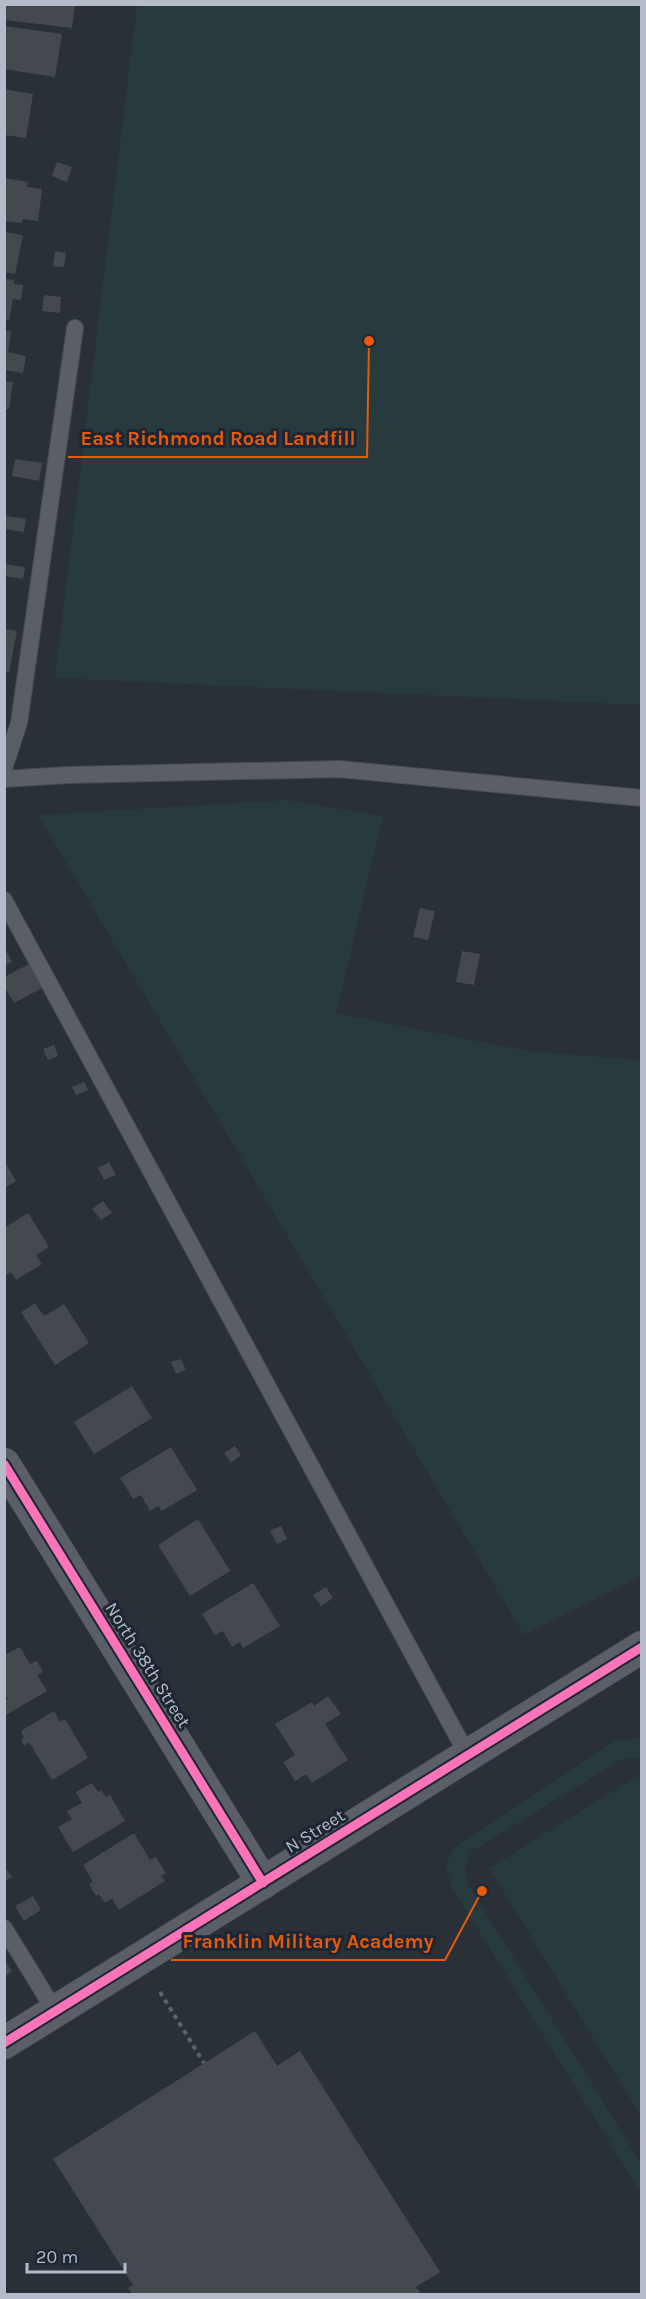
<svg xmlns="http://www.w3.org/2000/svg" width="646" height="2299" viewBox="0 0 646 2299" font-family="Karla,sans-serif">
  <style>
    .green { fill: #273a3e }
    .building { fill: #444950 }
    .lines { fill: none; stroke-linecap: round; stroke-linejoin: round }
    .service-casing { stroke: #484c53; stroke-width: 18 }
    .minor-casing { stroke: #484c53; stroke-width: 33 }
    .path { stroke: #5d636a; stroke-width: 4; stroke-dasharray: 4.5 4.5; stroke-linecap: butt }
    .service { stroke: #5a5e66; stroke-width: 16 }
    .minor { stroke: #5a5e66; stroke-width: 32 }
    .cycleway-casing { stroke: #1d2633; stroke-width: 13 }
    .cycleway { stroke: #fb73b8; stroke-width: 9 }
    .labels { text-anchor: middle; stroke-width: 6; stroke-linejoin: round; paint-order: stroke }
    .street-label { font-size: 18px; fill: #b4bcc9; stroke: #1d2633 }
    .leader { fill: none; stroke: #e8590c; stroke-width: 2 }
    .callout-dot { fill: #e8590c; stroke: #1d2633; stroke-width: 2 }
    .callout-label { font-size: 20px; text-anchor: middle; font-weight: bold; fill: #e8590c; stroke: #1d2633; stroke-width: 6; stroke-linejoin: round; paint-order: stroke }
  </style>
  <rect width="100%" height="100%" fill="#2a3038"/>
  <path class="green" d="M137 5H641V705L55 678Z
    M287 800 383 816 336 1013 528 1051 641 1060V1576L524 1635 38 815Z
    M641 1738V1759H622L472 1851 465 1867 468 1884 641 2163V2193L451 1886 446 1865 453 1849 614 1741Z
    M638 1776 642 1782 641 2116 489 1868Z"/>
  <path class="building" d="M4 4H75L72 28 5 20Z
    M4 26 62 34 55 77 4 69Z
    M4 89 33 94 26 138 4 135Z
    M57 162 72 167 67 182 52 176Z
    M4 178 28 182 27 187 42 189 38 221 23 219 22 223 4 221Z
    M4 232 23 235 15 274 4 272Z
    M55 251 66 253 64 267 53 266Z
    M5 279 14 280V284L23 285 21 300 13 299 9 320 5 319Z
    M44 295 61 297 60 313 42 311Z
    M4 331H11L8 352 26 356 23 373 4 370Z
    M4 381 13 382 9 409H4Z
    M15 459 42 463 39 481 12 476Z
    M6 516 26 519 24 532 4 529Z
    M4 564 25 567 23 579 4 576Z
    M5 629 17 631 9 673 5 672Z
    M420 908 435 911 428 940 413 937Z
    M4 947 12 962 4 966Z
    M462 951 480 954 474 985 456 982Z
    M35 961 46 986 14 1003 4 986V977Z
    M54 1045 58 1056 48 1060 43 1049Z
    M84 1082 88 1090 76 1095 72 1087Z
    M5 1162 16 1181 5 1188Z
    M109 1162 116 1175 104 1180 98 1168Z
    M103 1201 112 1213 101 1220 92 1209Z
    M28 1213 49 1247 36 1255 42 1264 16 1280 11 1272 4 1276V1228Z
    M35 1303 44 1316 64 1304 89 1343 55 1365 21 1312Z
    M181 1359 186 1370 176 1374 171 1362Z
    M132 1386 152 1418 94 1454 74 1422Z
    M235 1446 241 1455 231 1463 224 1453Z
    M171 1447 197 1490 162 1511 158 1506 150 1511 141 1495 133 1499 120 1478Z
    M198 1519 230 1571 190 1596 158 1545Z
    M281 1526 287 1539 277 1544 270 1531Z
    M253 1583 280 1626 243 1648 240 1642 232 1647 223 1631 215 1635 202 1614Z
    M326 1587 333 1598 321 1606 313 1595Z
    M20 1647 30 1664 37 1661 43 1672 37 1675 47 1691 6 1715 4 1701 8 1699 4 1693V1655Z
    M328 1696 341 1714 325 1724 348 1760 312 1783 306 1774 295 1781 283 1762 295 1755 275 1724 312 1702 314 1706Z
    M54 1711 60 1722 65 1719 88 1758 52 1780 29 1742 24 1746 21 1740 24 1738 21 1731Z
    M92 1783 98 1792 101 1790 106 1797 110 1795 125 1821 73 1852 58 1827 72 1819 67 1811 82 1803 76 1792Z
    M134 1833 150 1860 156 1857 166 1873 161 1876 165 1881 119 1910 112 1899 105 1903 99 1894 96 1896 89 1884 93 1882 83 1865Z
    M4 1866 12 1877 4 1881Z
    M33 1896 41 1910 24 1921 15 1906Z
    M4 1960 12 1971 4 1977Z
    M255 2031 277 2066 300 2051 440 2272 416 2287 421 2294H132L128 2288 133 2285 53 2159Z"/>
  <g class="lines">
    <defs>
      <path id="service" d="M4 768 19 723 75 328
        M4 779 68 775 339 769 642 798
        M4 900 468 1756
        M4 1928 55 2011"/>
      <path id="minor" d="M4 1464 263 1883
        M4 2043 642 1647"/>
    </defs>
    <use href="#service" class="service-casing"/>
    <use href="#minor" class="minor-casing"/>
    <path class="path" d="M160 1992 204 2063"/>
    <use href="#service" class="service"/>
    <use href="#minor" class="minor"/>
    <defs>
      <path id="cycleway" d="M4 1464 263 1883
        M4 2043 642 1647"/>
    </defs>
    <use href="#cycleway" class="cycleway-casing"/>
    <use href="#cycleway" class="cycleway"/>
  </g>
  <g class="labels">
    <g class="street-label">
      <text transform="translate(148 1665) rotate(58)" y="6">North 38th Street</text>
      <text transform="translate(315 1831) rotate(-32)" y="6">N Street</text>
    </g>
  </g>
  <path class="leader" d="M369 341L367 457H68M482 1891L445 1960H171"/>
  <g class="callout-dot">
    <circle cx="369" cy="341" r="6"/>
    <circle cx="482" cy="1891" r="6"/>
  </g>
  <g class="callout-label">
    <text x="218" y="445">East Richmond Road Landfill</text>
    <text x="308" y="1948">Franklin Military Academy</text>
  </g>
  <rect width="646" height="2299" fill="none" stroke="#b4bcc9" stroke-width="12"/>
  <path d="M27 2263v9h98v-9" fill="none" stroke="#b4bcc9" stroke-width="3"/>
  <text x="36" y="2263" font-size="18" fill="#b4bcc9" stroke="#1d2633" stroke-width="4.5" paint-order="stroke">20 m</text>
</svg>
